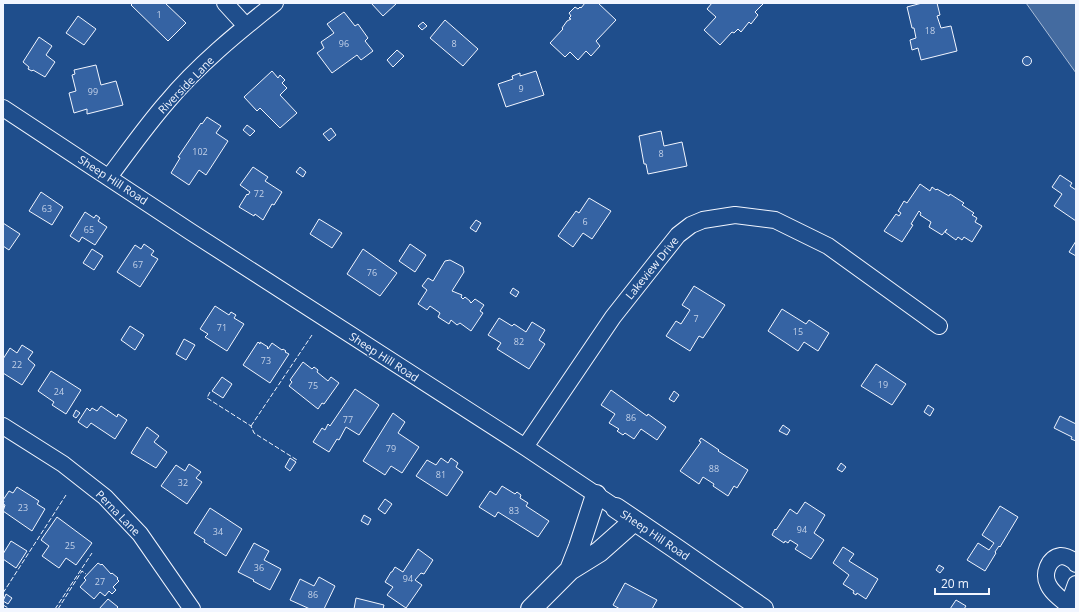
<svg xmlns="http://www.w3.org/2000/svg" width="1079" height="612" viewBox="0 0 1079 612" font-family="'Open Sans',sans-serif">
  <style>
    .water { fill: #446ba0; stroke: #a8bbd7 }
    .building { fill: #3563a3; stroke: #f2f6ff }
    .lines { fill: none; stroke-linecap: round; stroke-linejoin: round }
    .minor-casing { stroke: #f2f6ff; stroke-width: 18 }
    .tertiary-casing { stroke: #f2f6ff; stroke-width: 22 }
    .minor { stroke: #1f4e8c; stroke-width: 16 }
    .tertiary { stroke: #1f4e8c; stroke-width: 20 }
    .fence { stroke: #f2f6ff; stroke-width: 1; stroke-dasharray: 5 2; stroke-linecap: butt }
    .labels { text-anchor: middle; stroke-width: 3; stroke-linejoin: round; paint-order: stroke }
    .number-label { font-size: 9px; fill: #c3d1e8 }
    .street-label { font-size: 11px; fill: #f2f6ff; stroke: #1f4e8c }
  </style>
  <rect width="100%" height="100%" fill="#1f4e8c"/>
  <path class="water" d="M1026 3H1076V73Z"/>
  <path class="building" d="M133 3H165L186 23 168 41 131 5Z
    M371 3H397L383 16Z
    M585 3H598L616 20 596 41 600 46 591 56 586 51 578 60 570 52 565 57 550 43 563 29 562 28 567 21 571 19 569 18 571 16 569 13 575 7 578 9 580 7 581 8Z
    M712 3H764L755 12 758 15 751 24 749 22 741 32 738 29 734 33 732 32 720 45 704 30 716 17 707 9Z
    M922 3H937L940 15 937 16 941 28 951 26 957 51 921 60 918 48 912 50 910 40 916 38 914 28H912L907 7Z
    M344 12 355 26 358 24 368 38 365 41 373 51 361 60 357 55 332 73 317 53 324 48 321 42 334 33 327 24Z
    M78 16 96 29 84 45 66 33Z
    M445 20 478 49 463 66 430 38Z
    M423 22 427 26 422 30 418 26Z
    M39 37 52 46 46 55 55 62 45 77 33 70 32 71 28 69 29 67 23 62Z
    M397 50 404 56 393 67 387 60Z
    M1022.5 61a4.5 4.5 0 1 1 9 0a4.5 4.5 0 1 1-9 0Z
    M96 65 101 85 116 81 123 105 87 114V109L74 113 69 93 76 91 72 75 75 74 74 70Z
    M272 71 278 78 280 75 285 80 282 83 287 88 280 95 297 113 280 128 260 108 257 111 244 97Z
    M536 71 544 95 506 107 498 84 513 79 512 76 520 73V76Z
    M207 117 221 126 216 133 228 141 206 175 199 170 189 185 171 173 180 158 178 157 201 123 202 124Z
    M247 125 255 131 250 136 243 130Z
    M331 128 336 135 329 141 323 134Z
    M661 131 664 146 682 142 687 166 648 174 646 164H644L639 136Z
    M253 167 268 177 265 181 282 192 274 205 272 204 263 220 255 214 254 216 239 207 247 194 248 195 250 192 240 185Z
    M300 167 306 172 303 177 296 172Z
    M1060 175 1072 183 1070 186 1076 190V221L1054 206 1062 194 1052 187Z
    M920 184 930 191 932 187 936 190 937 189 949 196 950 194 964 203 962 205 974 213 972 215 977 218 975 222 982 226 972 242 964 237 962 240 958 237 956 240 945 232 947 229 942 235 929 227 931 222 920 215 921 213 919 211 911 224 913 225 902 242 884 231 896 214 899 216 901 213 898 211 904 201 907 203Z
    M41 192 63 207 52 225 29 211Z
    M589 198 611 211 592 239 583 233 573 247 558 236 576 211 579 213Z
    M85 212 94 218 96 215 100 218 98 221 107 227 95 245 82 237 79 242 70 236Z
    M319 219 342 233 332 248 310 234Z
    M476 220 481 223 476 232 470 228Z
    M3 223 20 234 9 250 3 246Z
    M1076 241V256L1069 252Z
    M144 244 154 251 151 255 158 259 140 287 117 272 135 245 141 249Z
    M410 244 426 255 415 272 399 261Z
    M92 249 103 256 94 270 83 263Z
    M363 249 397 273 380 296 347 274Z
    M450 260 463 267 464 272 452 291 462 295 461 297 463 299 465 297 470 301V302L471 303 475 299 484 305 480 311 483 313 471 331 460 323 457 325 451 320 449 324 438 317 440 313 430 306 427 310 418 304 427 290 422 286 428 278 433 281 445 261Z
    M694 286 725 305 703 338 699 336 690 351 666 336 676 321 681 324 690 310 682 305Z
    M513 288 519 292 516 297 510 293Z
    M215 306 229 315 231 312 236 315 234 318 244 324 227 351 205 337 208 334 200 329Z
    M782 309 806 324 809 320 829 333 818 351 804 342 798 351 768 331Z
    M499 318 512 326 514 324 526 332 532 322 545 330 539 340 545 344 529 369 497 349 501 343 488 335Z
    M130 326 144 335 135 350 121 340Z
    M184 339 195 345 186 360 176 354Z
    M258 342 260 344V342L268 347 267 348 268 349 272 343 282 350 283 349 286 351 285 352 289 354 270 383 243 365Z
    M22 345 33 352 28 359 35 365 22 385 3 373V359L10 348 17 353Z
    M303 362 312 369 314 367 318 370 317 372 328 381 331 377 339 383 324 404 322 403 318 409 289 386 292 382 290 380Z
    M876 364 906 384 892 405 861 386Z
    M51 371 81 390 66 414 52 405 54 402 38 391Z
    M222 377 232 384 223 398 212 391Z
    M355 389 379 405 359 435 346 427 339 440 337 439 329 452 313 442 322 428 325 430 328 424 330 426Z
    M611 390 647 416 648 414 666 427 657 440 641 429 634 439 625 433 623 435 617 431 619 429 609 423 615 414 601 405Z
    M674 391 679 395 674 402 669 399Z
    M928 405 934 409 930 416 924 412Z
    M101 406 117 417 118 414 127 420 115 439 91 423 87 428 78 422 87 408 90 411 92 408 97 411Z
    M76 410 80 413 76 418 73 416Z
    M393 413 405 422 398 433 419 447 402 473 391 466 385 475 363 461Z
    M1060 416 1076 424V441L1071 439 1072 437 1054 428Z
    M783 425 790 430 787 435 779 431Z
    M147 427 159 436 154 442 167 452 156 468 131 453Z
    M701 438 719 450 718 451 748 470 737 488 734 486 728 496 713 486 714 484 703 477 699 484 680 471 701 442 699 441Z
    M290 458 296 462 290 471 285 467Z
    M441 458 448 463 451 458 458 463 456 467 463 472 447 496 416 476 427 460 436 465Z
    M841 463 846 467 842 472 837 469Z
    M189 464 201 472 196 478 202 482 187 504 161 486 176 465 185 471Z
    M502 486 515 494 517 492 521 495 520 498 528 503 526 506 549 521 538 537 498 512 495 517 479 507 490 491 496 495Z
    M17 487 39 501 37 504 45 509 32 531 3 511 5 505 3 504 4 501 3 500 9 491 13 493Z
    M385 499 392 504 385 514 378 509Z
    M805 502 825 515 814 533 824 540 811 559 795 549 798 545 790 540 788 543 785 541 784 543 772 535 775 529 776 530 790 509 797 514Z
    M1000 506 1018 517 1000 547 999 546 995 552 996 553 985 571 967 560 978 543 989 550 994 543 982 535Z
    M210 508 242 529 226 556 204 542 205 540 194 533Z
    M364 515 371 519 368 525 361 521Z
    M57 517 92 543 76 565 66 558 59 568 42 556 49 546 41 540Z
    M11 541 27 551 16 568 3 559V554Z
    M254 543 269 551 264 560 281 569 270 590 253 581 254 580 238 572Z
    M843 547 854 554 849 561 878 579 866 599 857 593 856 595 853 593 854 591 843 584 849 575 833 563Z
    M418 549 433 560 424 574 421 573 415 580 422 585 406 608 387 595 393 587 385 582 391 572H392L395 567 403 572Z
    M98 563 101 565 102 564 111 574 112 573 118 578 117 579 119 581 113 587 116 590 112 594 109 591 105 596 100 592 94 599 80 587 86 580 84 578Z
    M939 565 944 568 940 573 936 570Z
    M319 577 335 586 324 609H310L290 600 300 579 314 586Z
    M625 583 657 600 652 609H620L613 605Z
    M6 594 12 598 8 604 3 601Z
    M356 598 384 605 383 609H354Z
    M108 599 118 607 116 609H99Z
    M956 600 966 606 964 609H950Z"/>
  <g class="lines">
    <defs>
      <path id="minor" d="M225 3 246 26
        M3 108 191 232 525 447 616 508
        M109 177C128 152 146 126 167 102 197 66 237 33 275 3
        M3 426 63 464 105 497 140 534 192 609
        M525 447 613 317 658 260 678 235 691 225 703 220 735 215 775 220 828 246 939 326
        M1068 605C1061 599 1051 592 1048 584 1043 574 1048 558 1061 556 1066 556 1071 559 1075 562L1076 564
        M1067 609 1076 584"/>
      <path id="tertiary" d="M616 508 675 548 763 609
        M570 570 579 547 596 495
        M531 609 570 570 599 552 634 521"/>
    </defs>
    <use href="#minor" class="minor-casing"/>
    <use href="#tertiary" class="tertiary-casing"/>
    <use href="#minor" class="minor"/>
    <use href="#tertiary" class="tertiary"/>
    <path class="fence" d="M210 392 207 398 251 426 254 433 297 460
      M251 426 312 335
      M3 593 66 495
      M3 605 10 609
      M55 609 92 553
      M58 609 82 571 86 574"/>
  </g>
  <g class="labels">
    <g class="number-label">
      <text x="159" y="18">1</text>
      <text x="930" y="34">18</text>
      <text x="344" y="47">96</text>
      <text x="454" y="47">8</text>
      <text x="521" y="92">9</text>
      <text x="93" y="95">99</text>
      <text x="200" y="155">102</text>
      <text x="661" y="157">8</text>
      <text x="259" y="197">72</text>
      <text x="47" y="212">63</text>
      <text x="585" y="225">6</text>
      <text x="89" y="233">65</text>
      <text x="138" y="268">67</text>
      <text x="372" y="276">76</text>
      <text x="696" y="322">7</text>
      <text x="222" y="331">71</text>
      <text x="798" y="335">15</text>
      <text x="519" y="345">82</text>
      <text x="266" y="364">73</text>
      <text x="17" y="368">22</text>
      <text x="883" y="388">19</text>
      <text x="313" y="389">75</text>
      <text x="59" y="395">24</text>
      <text x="631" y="421">86</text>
      <text x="348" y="423">77</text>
      <text x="391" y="452">79</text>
      <text x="714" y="472">88</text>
      <text x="441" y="478">81</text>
      <text x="183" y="486">32</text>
      <text x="23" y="511">23</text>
      <text x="514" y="514">83</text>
      <text x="802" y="533">94</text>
      <text x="218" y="535">34</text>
      <text x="70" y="549">25</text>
      <text x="259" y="571">36</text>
      <text x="408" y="582">94</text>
      <text x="100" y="585">27</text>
      <text x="313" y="598">86</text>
    </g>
    <g class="street-label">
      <text transform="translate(186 85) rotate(-46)" y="4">Riverside Lane</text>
      <text transform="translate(113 180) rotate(33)" y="4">Sheep Hill Road</text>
      <text transform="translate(652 268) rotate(-51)" y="4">Lakeview Drive</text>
      <text transform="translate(384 357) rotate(33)" y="4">Sheep Hill Road</text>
      <text transform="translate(118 513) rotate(46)" y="4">Perna Lane</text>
      <text transform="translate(655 535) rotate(34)" y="4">Sheep Hill Road</text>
    </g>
  </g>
  <rect width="1079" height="612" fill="none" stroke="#f2f6ff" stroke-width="8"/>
  <path d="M935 588v6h54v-6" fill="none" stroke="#f2f6ff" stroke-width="2"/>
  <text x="941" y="588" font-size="12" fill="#f2f6ff" stroke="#1f4e8c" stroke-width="3" paint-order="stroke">20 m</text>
</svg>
